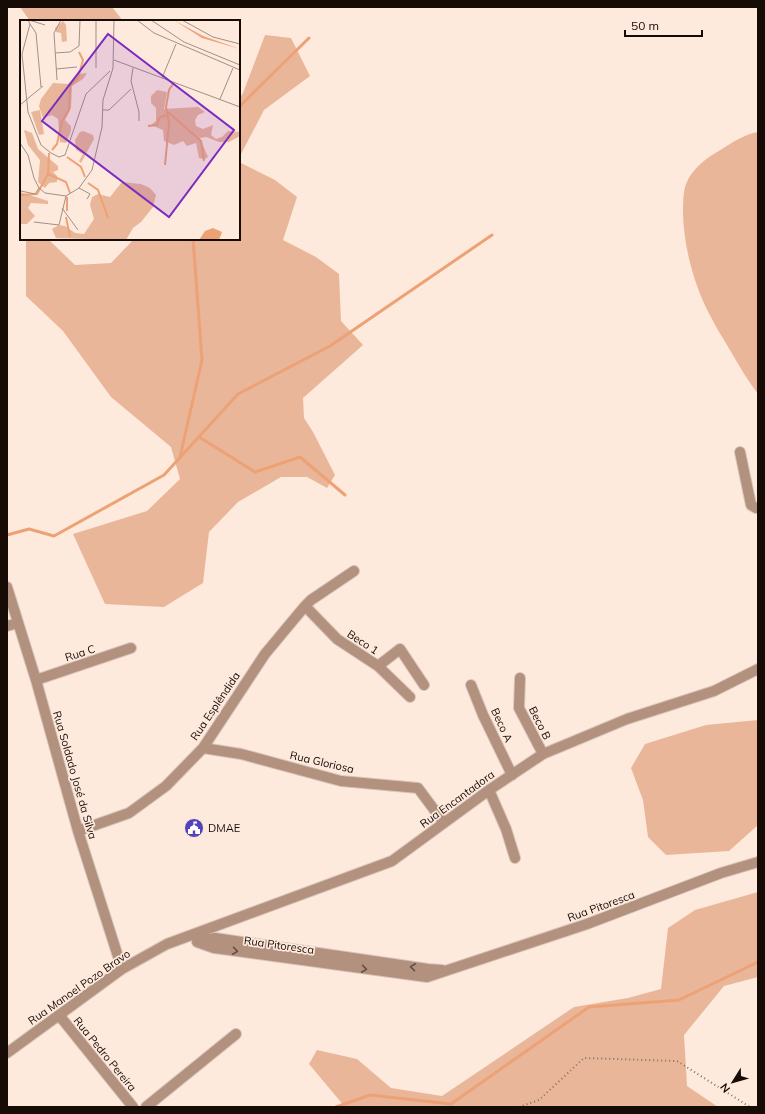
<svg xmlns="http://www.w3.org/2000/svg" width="765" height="1114" viewBox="0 0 765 1114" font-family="Mulish,sans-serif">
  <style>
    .green { fill: #e9b699 }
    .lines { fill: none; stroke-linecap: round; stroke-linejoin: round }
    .stream { stroke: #eda276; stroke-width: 3 }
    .minor-casing { stroke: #d9c5ba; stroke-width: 12 }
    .path { stroke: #817168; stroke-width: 2; stroke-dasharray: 1 3; stroke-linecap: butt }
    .minor { stroke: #b2917e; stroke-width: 10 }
    .oneway { stroke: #644e42 }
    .labels { text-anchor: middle; stroke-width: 3.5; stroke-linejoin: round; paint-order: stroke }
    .street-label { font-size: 11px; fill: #160b05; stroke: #fee9dd }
    .poi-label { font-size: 11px; fill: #160b05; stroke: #fee9dd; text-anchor: start }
    .inset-river { fill: none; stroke: #eda276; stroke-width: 2 }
    .inset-road { fill: none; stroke: #a19087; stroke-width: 1 }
    .view { fill: #7b2cbf; fill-opacity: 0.15; stroke: #7b2cbf; stroke-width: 2 }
    .inset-edge { fill: none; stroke: #160b05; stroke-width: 2 }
  </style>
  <rect width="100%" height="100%" fill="#fee9dd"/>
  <path class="green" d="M20 7H112L123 21H30Z
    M265 35 291 38 310 76 264 110 239 158V99L243 93Z
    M758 132V394C746 378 737 362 727 345 722 336 716 328 712 319 695 289 684 249 683 214 683 206 683 191 686 184 692 168 708 157 722 149 733 142 745 134 758 132Z
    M239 162 275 180 297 197 283 240 316 257 339 274 341 321 363 345 303 398 304 418 313 432 335 475 327 488 307 477H281L238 502 209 532 203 583 164 607 105 604 73 534 147 511 180 479 171 447 111 397 63 331 26 296V239H48L75 265 111 263 134 239H239Z
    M758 720V825L729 851 666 855 648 837 643 800 631 768 645 744 706 725Z
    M758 892V977L724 986 684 1035 687 1086 718 1107H388L382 1106 373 1107H345L309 1064 317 1050 357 1059 391 1088 442 1096 574 1007 628 998 661 989 668 928 695 910Z"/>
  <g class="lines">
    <path class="stream" d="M239 107 309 38
      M199 437 255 472 300 457 345 495
      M180 457 202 360 193 239
      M7 535 29 529 54 536 164 475 238 394 330 346 492 235
      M336 1107 370 1095 451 1104 589 1007 679 1000 758 962"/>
    <defs>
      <path id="minor" d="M740 452 751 505 756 508H758
        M7 587 36 680 78 831 122 969
        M305 606 337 639 378 666 410 697
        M7 626 18 623
        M378 666 400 649 424 685
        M520 678 519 708 543 754
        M36 680 131 648
        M471 685 483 715 512 775
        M203 748 241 754 341 781 418 788 444 823
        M489 790 506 829 515 858
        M78 831 129 813 166 786 203 748 265 654 305 606 311 600 354 571
        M197 942 214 948 427 977 587 924 721 873 758 862
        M197 942 215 938 428 969 442 970
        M59 1015 133 1107
        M7 1053 122 969 167 944 392 861 489 790 543 754 627 719 714 691 758 669
        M146 1107 236 1034"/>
    </defs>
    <use href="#minor" class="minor-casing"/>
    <path class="path" d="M519 1107 539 1100 584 1058 677 1061 750 1107"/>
    <use href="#minor" class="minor"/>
  </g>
  <defs><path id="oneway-chevron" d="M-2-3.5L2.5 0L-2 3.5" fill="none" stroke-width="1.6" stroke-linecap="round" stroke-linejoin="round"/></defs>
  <g class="oneway">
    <use href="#oneway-chevron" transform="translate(235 951) rotate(8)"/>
    <use href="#oneway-chevron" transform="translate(413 967) rotate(-172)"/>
    <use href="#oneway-chevron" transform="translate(364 969) rotate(8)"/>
  </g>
  <defs>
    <symbol id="civic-disc" viewBox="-11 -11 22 22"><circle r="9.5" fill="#5442ba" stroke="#fee9dd"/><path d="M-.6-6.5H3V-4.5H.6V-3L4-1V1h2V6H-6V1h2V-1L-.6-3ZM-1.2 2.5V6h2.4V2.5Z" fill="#fff"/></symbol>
  </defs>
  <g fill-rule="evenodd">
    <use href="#civic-disc" x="183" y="817" width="22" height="22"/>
  </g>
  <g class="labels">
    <g class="street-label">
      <text transform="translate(363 642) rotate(33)" y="4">Beco 1</text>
      <text transform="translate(80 653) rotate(-18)" y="4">Rua C</text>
      <text transform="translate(215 706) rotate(-56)" y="4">Rua Esplêndida</text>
      <text transform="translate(540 723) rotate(63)" y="4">Beco B</text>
      <text transform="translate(502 725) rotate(65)" y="4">Beco A</text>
      <text transform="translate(322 762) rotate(13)" y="4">Rua Gloriosa</text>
      <text transform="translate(75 775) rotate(74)" y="4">Rua Soldado José da Silva</text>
      <text transform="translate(457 799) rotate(-36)" y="4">Rua Encantadora</text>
      <text transform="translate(601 906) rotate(-20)" y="4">Rua Pitoresca</text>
      <text transform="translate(279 945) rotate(8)" y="4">Rua Pitoresca</text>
      <text transform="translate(79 987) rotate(-35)" y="4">Rua Manoel Pozo Bravo</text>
      <text transform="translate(105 1054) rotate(51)" y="4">Rua Pedro Pereira</text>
    </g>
    <g class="poi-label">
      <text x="208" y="832">DMAE</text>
    </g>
  </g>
  <g transform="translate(20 20)">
    <rect width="220" height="220" fill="#fee9dd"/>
    <path d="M43 1 46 5 47 21 42 22 41 13 36 12 35 8ZM67 53 63 59 52 66 51 88 45 100 51 106V111L46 123 40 122 38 99 32 95 23 98 19 86 21 79 33 63 48 64 58 54ZM137 70 147 72 144 89 178 87 185 92 178 95 175 100 176 106 183 109 193 105 191 115 196 119 202 117 208 111 220 112V116L209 122H199L186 117 180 118 188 137 185 139 179 138 176 123 167 126 163 121 154 125 144 121 143 110 131 105 136 101V88L131 83V76ZM20 90 24 114 19 115 11 92ZM4 110 12 113 18 129 38 146V150L33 152 37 156V162L29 163 25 168 18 162 20 140 8 125ZM63 111 73 115 74 119 61 143 59 141 63 134 56 130 55 120 60 112ZM102 162 121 164 130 168 136 175 133 187 121 202 113 208 106 220 36 218 32 209 39 205 45 206 55 213 64 214 74 199 70 185 72 177 78 174 90 177ZM0 172 28 181V184L11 183 8 188 15 196 7 204H0Z" fill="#e9b699"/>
    <path d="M154 0 183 16 220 29 182 18ZM193 208 202 212 199 220H179L185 211Z" fill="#eda276"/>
    <path class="inset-river" d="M148 92 181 121 184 141M128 106 137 105 139 98 146 95M32 130 37 124 42 101 49 90 50 66 58 58 63 40 59 32M47 137 61 147 65 157M145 145 149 103 146 87 149 70 153 64M28 154 46 162 50 173M68 163 78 170 88 198M0 175 17 174 28 154 29 133M47 191V177M46 197 50 217"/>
    <path class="inset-road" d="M8 0 10 4 2 34 8 92 21 125 31 133 39 137 45 135 66 74 90 51M9 0 25 5M76 0V48M117 0 134 13 220 50M131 0 164 22 220 45M162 0 193 17 220 24M10 4 16 13 21 67M35 33 50 32 59 26 60 0M94 40 220 87M113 48 111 61 119 92V101M36 49 57 47M142 58 156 24M37 60 34 13 41 0M200 79 213 48M0 85 23 66M83 90H89L111 69M0 123 8 135 14 158 19 168 25 173 46 176M59 168 70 174 67 179M1 171 15 174 19 168M42 188 58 210M14 202 39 205 46 176 59 168 72 150 82 107 83 80 93 48 94 0"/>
    <path class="view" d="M88 14 214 110 149 197 22 101Z"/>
    <rect width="220" height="220" class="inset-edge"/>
  </g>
  <rect width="765" height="1114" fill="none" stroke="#160b05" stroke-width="16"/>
  <g transform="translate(733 1082) rotate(233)" stroke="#fee9dd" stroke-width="3" paint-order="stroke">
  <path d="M0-3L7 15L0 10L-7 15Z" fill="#160b05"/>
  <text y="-6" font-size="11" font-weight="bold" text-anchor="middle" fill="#160b05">N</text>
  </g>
  <path d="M625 30v6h77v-6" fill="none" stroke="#160b05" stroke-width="2"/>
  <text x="631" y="30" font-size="12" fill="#160b05" stroke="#fee9dd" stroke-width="3" paint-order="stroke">50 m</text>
</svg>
